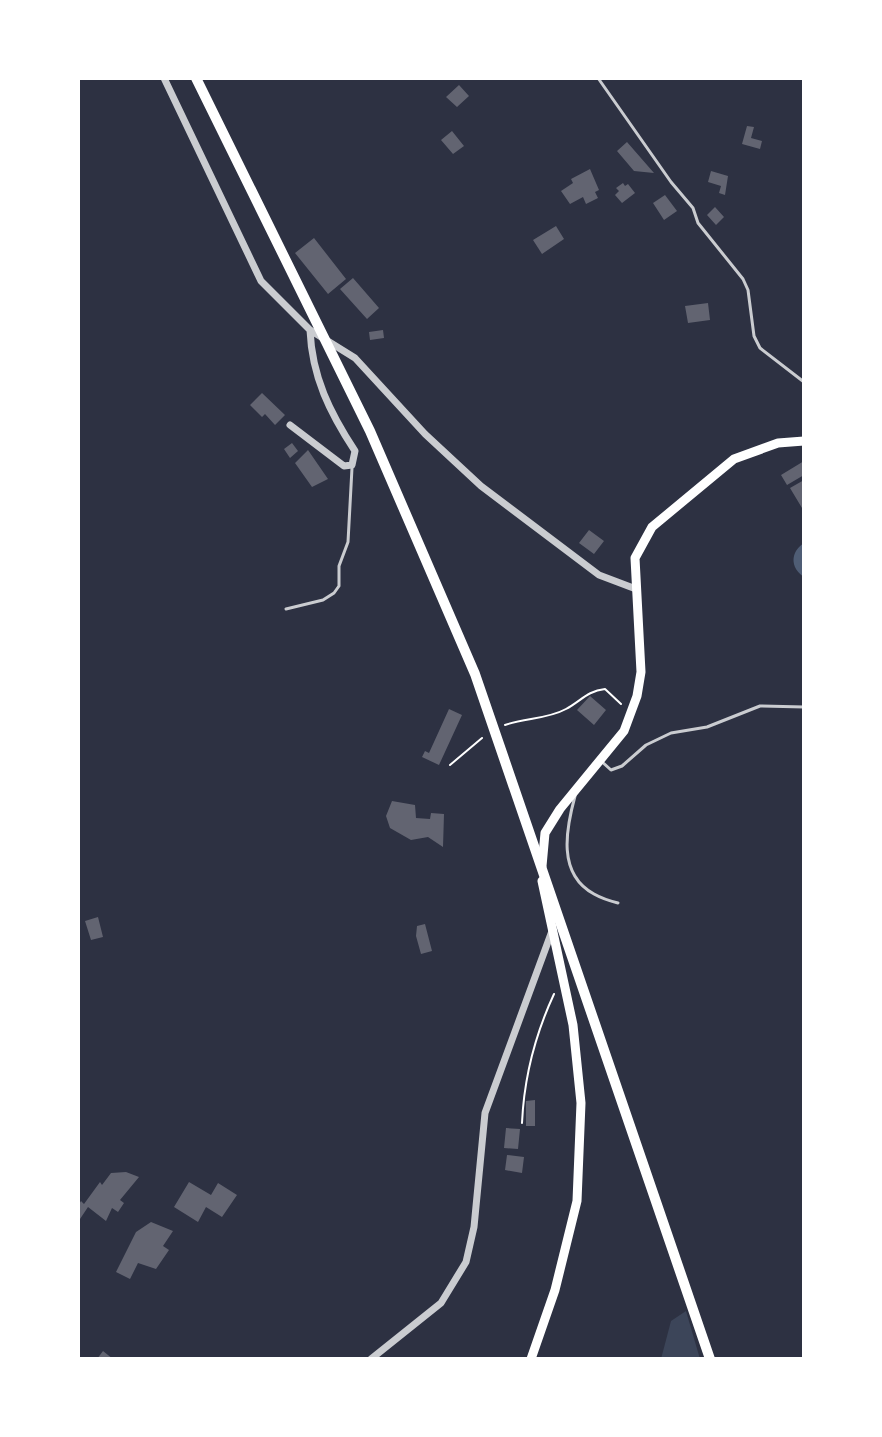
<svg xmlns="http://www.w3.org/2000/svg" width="882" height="1437" viewBox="0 0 882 1437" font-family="'Fira Sans Condensed',sans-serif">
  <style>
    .green { fill: #3c4559 }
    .water { fill: #4f5d75 }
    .building { fill: #626471 }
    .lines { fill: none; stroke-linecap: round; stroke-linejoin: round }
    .path { stroke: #fff; stroke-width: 2 }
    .service { stroke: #caccd0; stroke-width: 3 }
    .minor { stroke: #caccd0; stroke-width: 7 }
    .secondary { stroke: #fff; stroke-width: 9 }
    .primary { stroke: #fff; stroke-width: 10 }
  </style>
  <rect width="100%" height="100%" fill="#2d3142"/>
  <path class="green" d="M686 1311 700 1359H661L671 1321Z"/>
  <path class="water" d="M804 543V577C790 568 790 552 804 543Z"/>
  <path class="building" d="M459 85 469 96 457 107 446 97Z
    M747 126 754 127 751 138 762 141 760 149 742 144Z
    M452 131 464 146 453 154 441 140Z
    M627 142 654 173 634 171 617 151Z
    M590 169 599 190 595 192 598 198 586 204 583 197 570 204 561 191 573 183 571 179Z
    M711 171 728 176 725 195 719 193 721 186 708 182Z
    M623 183 625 186 628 184 635 193 622 203 615 195 619 191 616 188Z
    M665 195 677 211 664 220 653 203Z
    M715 207 724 217 716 225 707 215Z
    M556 226 564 239 542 254 533 240Z
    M314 238 346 279 328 294 295 253Z
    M353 278 379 308 367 319 340 289Z
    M708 303 710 320 688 323 685 306Z
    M383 330 384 338 370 340 369 332Z
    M262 393 285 415 275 425 265 414 262 417 250 405Z
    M292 443 298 451 290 458 284 449Z
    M308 450 328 479 312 487 295 463Z
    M804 461V475L787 485 781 475Z
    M804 480V506L802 508 790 488Z
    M589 530 604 541 594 554 579 543Z
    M590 696 606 710 594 725 577 710Z
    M449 709 462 715 439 765 422 757 425 751 429 753Z
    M392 801 415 805 416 818 430 819 431 813 444 814 443 847 428 837 411 840 390 828 386 816Z
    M98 917 103 937 91 940 85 921Z
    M425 924 432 951 421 954 416 936 417 926Z
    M535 1100V1126H526V1101Z
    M506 1128 520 1129 518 1149 504 1148Z
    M507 1155 524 1157 522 1173 505 1170Z
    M126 1172 139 1177 120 1200 124 1203 118 1212 112 1208 106 1221 88 1207 78 1222V1206L81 1201 84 1204 100 1182 102 1185 111 1173Z
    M189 1182 211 1195 218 1183 237 1195 222 1217 206 1207 198 1222 174 1207Z
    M151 1222 173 1231 163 1246 169 1250 156 1269 138 1263 130 1279 116 1272 136 1232Z
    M103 1351 113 1359H97Z"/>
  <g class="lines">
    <path class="path" d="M505 725C525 718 548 719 566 709 581 701 587 691 605 689L621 704
      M450 765 482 738
      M522 1123C524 1078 535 1035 554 994"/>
    <path class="service" d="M598 78 671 182 693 208 698 223 743 279 748 290 754 336 760 348 804 382
      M286 609 323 600 334 593 339 586V566L348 542 352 468
      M601 761 611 770 622 766 646 745 671 733 707 727 760 706 804 707
      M575 796C566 829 557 874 594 894 601 898 610 901 618 903"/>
    <path class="minor" d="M164 78 261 281 310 330 355 358 425 434 481 486 599 575 636 589
      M290 425 344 466 352 465 355 451C330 413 312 377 310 330
      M371 1359 441 1303 466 1262 474 1227 485 1113 552 931"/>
    <path class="secondary" d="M542 866 545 833 560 809 624 731 637 696 641 672 635 558 652 527 734 459 778 443 804 441
      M531 1359 555 1290 577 1201 581 1103 573 1025 542 881"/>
    <path class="primary" d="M196 78 370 431 475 674 710 1359"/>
  </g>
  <rect width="882" height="1437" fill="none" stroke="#ffffff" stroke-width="160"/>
</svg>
